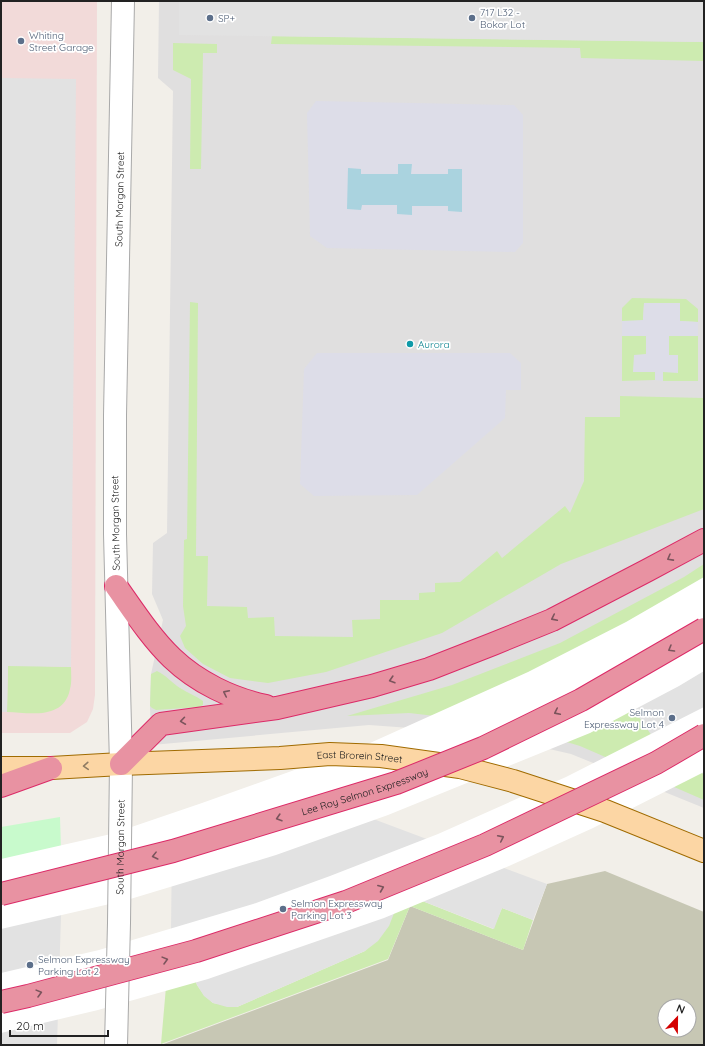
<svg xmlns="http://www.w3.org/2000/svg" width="705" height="1046" viewBox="0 0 705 1046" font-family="Quicksand,sans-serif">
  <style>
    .residential { fill: #e0dfdf }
    .commercial { fill: #f2dad9 }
    .construction { fill: #c7c7b4; fill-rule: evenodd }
    .grass { fill: #cdebb0 }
    .park { fill: #c8facc }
    .parking { fill: #e2e2e2 }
    .plaza { fill: #dddde8 }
    .water { fill: #aad3df }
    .pier { fill: #fff }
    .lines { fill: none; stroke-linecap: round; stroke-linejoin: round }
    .minor-casing { stroke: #a9a9a9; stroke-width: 24 }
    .major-casing { stroke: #a06b00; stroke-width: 24 }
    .highway-casing { stroke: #dc2a67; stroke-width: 24 }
    .minor { stroke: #fff; stroke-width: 22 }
    .major { stroke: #fcd6a4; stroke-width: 22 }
    .highway { stroke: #e892a2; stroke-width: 22 }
    .highway-bridge-casing { stroke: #dc2a67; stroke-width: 24; stroke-linecap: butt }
    .highway-bridge { stroke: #e892a2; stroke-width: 22 }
    .oneway { stroke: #7b545c }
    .oneway2 { stroke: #8f7c63 }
    .service-dot { fill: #5c6f8a; stroke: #fff; stroke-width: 1.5 }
    .culture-dot { fill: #0f9aa8; stroke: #fff; stroke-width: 1.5 }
    .labels { text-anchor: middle; stroke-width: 3.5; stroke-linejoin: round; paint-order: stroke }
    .service-label { font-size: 10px; fill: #4e5e75; stroke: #fff; text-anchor: start }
    .street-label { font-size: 10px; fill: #222; stroke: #fff }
    .culture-label { font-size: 10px; fill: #0d838f; stroke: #fff; text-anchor: start }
  </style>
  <rect width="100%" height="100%" fill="#f2efe9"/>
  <path class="residential" d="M159 1H704V808L571 754 480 733 369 725 152 745 150 708 151 674 163 620 152 594 153 543 167 533 173 91 158 78Z"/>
  <path class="commercial" d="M1 1H97L95 695 93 709 87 722 70 733H1Z"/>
  <path class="construction" d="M605 871 704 912V1045H161L388 960 410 906 523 950 547 884ZM665 1006H689V1030H665Z"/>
  <path class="grass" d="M272 36 704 42V61L581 58 580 48 271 44Z
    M173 43 217 44V53H203L201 169H190L191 79 173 70Z
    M632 298 686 299 698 309V322L680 321 644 303 643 321H622V308Z
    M190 302 198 303 196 556H208L207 606 247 607 248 618 274 617 275 636 353 637 352 620 380 619V600H419V593L435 592V583L460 582 497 551 502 558 565 506 570 513 584 481 585 417H620V396L704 398V509L561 564 442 633 326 672 268 683 230 678 203 664 185 648 180 636 186 626 183 606 184 540 187 539Z
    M622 336H646V354L634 372H656L655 380 622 381Z
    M669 336H698V381H663L662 372H678L668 355Z
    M704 564 702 772 704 775V800L580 746 506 724 409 713 347 716 452 685 560 643 684 577Z
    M8 665 71 667C71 674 72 682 70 689 64 720 30 713 7 712Z
    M157 671C166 675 172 683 180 688 188 693 196 696 203 701V705L199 707 156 710 152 708 150 706 151 674Z
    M402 893 493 929 502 908 533 920 523 950 410 906 388 959 161 1044 171 930 183 941 197 985 204 995 213 1003 237 1007 365 951Z"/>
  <path class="park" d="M60 817 62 884 1 885V827Z"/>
  <path class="parking" d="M179 1H704V42L179 35Z
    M1 78 76 79 71 667 8 666 7 712H1Z
    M704 604V775L701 772 684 782 602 664Z
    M352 811 547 884 533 920 502 908 494 929 402 893 389 926 378 941 365 951 237 1007H227L213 1003 204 996 197 985 190 966 171 930 172 844Z
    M62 884 57 1045H1V885Z"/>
  <path class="plaza" d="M316 101 514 105 523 115V243L515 252 327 248 310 236 307 113Z
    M644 303H680V321L698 322V336H669V355H678V373L663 372V381L655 380V372H633L634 355 646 354V336H622V321L643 320Z
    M317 353H510L521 363V390H506L505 418 417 495 314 496 300 484 304 369Z"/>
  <path class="water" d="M398 164H412L411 174H448V169H462V212L448 211V206H412V215L397 214V205H362L361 210 347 209 348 168 361 169V174H398Z"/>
  <path class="pier" d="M704 577V671L679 686 590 733 388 815 276 855 127 900 1 929V859L111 834 202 803 370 743 528 672 626 622Z
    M704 707V772L593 828 509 866 384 918 208 979 98 1010 1 1033V973L99 950 253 904 330 876 438 834 566 777Z"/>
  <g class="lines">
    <defs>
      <g id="minor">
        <path id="s1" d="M116 1045 119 923 121 764 115 534V415L123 1"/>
      </g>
      <g id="major">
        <path id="s2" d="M1 768H51L121 764 280 758 330 754 381 756 460 767 513 781 605 811 704 851"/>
      </g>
      <path id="highway" d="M116 586C133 610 151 638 172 658 197 682 232 699 266 706
        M121 764 161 724 277 708 372 686 429 669 493 644 552 620 648 570 704 540
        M1 786 51 768"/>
    </defs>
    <use href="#minor" class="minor-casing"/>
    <use href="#major" class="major-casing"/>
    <use href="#highway" class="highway-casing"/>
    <use href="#minor" class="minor"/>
    <use href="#major" class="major"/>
    <use href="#highway" class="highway"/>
    <defs>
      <g id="highway-bridge">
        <path id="s3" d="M1 894 173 851 396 783 483 748 581 700 704 629"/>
        <path d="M1 1002 28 996 196 951 346 902 485 845 656 763 704 735"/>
      </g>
    </defs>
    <use href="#highway-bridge" class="highway-bridge-casing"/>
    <use href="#highway-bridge" class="highway-bridge"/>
  </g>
  <defs><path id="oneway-chevron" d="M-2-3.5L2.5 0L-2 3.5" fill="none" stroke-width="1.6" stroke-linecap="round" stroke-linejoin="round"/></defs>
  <g class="oneway">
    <use href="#oneway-chevron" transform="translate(670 558) rotate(151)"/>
    <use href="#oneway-chevron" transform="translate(554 618) rotate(154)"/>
    <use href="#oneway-chevron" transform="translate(671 649) rotate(150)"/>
    <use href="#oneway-chevron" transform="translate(392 680) rotate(163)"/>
    <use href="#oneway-chevron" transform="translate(226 693) rotate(-154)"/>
    <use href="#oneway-chevron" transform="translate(557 712) rotate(154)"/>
    <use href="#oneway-chevron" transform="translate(183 721) rotate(172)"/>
    <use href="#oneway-chevron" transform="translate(279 818) rotate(163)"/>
    <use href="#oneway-chevron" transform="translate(501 838) rotate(-26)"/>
    <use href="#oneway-chevron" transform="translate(155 856) rotate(166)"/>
    <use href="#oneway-chevron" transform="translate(381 888) rotate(-22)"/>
    <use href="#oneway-chevron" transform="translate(165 960) rotate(-15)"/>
    <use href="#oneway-chevron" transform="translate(39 993) rotate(-15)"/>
  </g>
  <use class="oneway2" href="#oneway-chevron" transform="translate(86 766) rotate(176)"/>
  <g class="service-dot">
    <circle cx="210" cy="18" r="4"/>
    <circle cx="472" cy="18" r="4"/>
    <circle cx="21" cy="41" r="4"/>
    <circle cx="672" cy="718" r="4"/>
    <circle cx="283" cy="909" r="4"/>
    <circle cx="30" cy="965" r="4"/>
  </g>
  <circle class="culture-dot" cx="410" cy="344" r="4"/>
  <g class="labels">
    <g class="service-label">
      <text x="480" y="16">717 L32 -<tspan x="480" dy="12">Bokor Lot</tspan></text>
      <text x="218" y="22">SP+</text>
      <text x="29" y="39">Whiting<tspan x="29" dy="12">Street Garage</tspan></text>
      <text x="664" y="716" text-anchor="end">Selmon<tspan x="664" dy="12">Expressway Lot 4</tspan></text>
      <text x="291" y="907">Selmon Expressway<tspan x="291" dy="12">Parking Lot 3</tspan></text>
      <text x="38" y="963">Selmon Expressway<tspan x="38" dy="12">Parking Lot 2</tspan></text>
    </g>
    <g class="street-label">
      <text dy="4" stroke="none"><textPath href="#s1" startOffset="846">South Morgan Street</textPath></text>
      <text transform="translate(115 523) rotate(-91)" y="4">South Morgan Street</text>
      <text dy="4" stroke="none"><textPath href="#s2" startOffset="359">East Brorein Street</textPath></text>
      <text dy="4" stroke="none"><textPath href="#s3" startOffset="378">Lee Roy Selmon Expressway</textPath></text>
      <text dy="4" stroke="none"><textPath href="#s1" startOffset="198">South Morgan Street</textPath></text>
    </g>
    <g class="culture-label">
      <text x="418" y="348">Aurora</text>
    </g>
  </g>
  <rect width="705" height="1046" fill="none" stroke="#222222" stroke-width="4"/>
  <g transform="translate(677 1018) rotate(22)"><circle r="19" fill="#ffffff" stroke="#a7a7a7"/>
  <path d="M0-3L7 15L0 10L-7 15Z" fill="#d40000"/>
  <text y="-6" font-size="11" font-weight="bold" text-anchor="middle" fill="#222222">N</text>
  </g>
  <path d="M10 1030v6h98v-6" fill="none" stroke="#222222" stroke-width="2"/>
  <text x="16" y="1030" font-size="12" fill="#222222" stroke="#ffffff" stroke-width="3" paint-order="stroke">20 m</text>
</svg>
